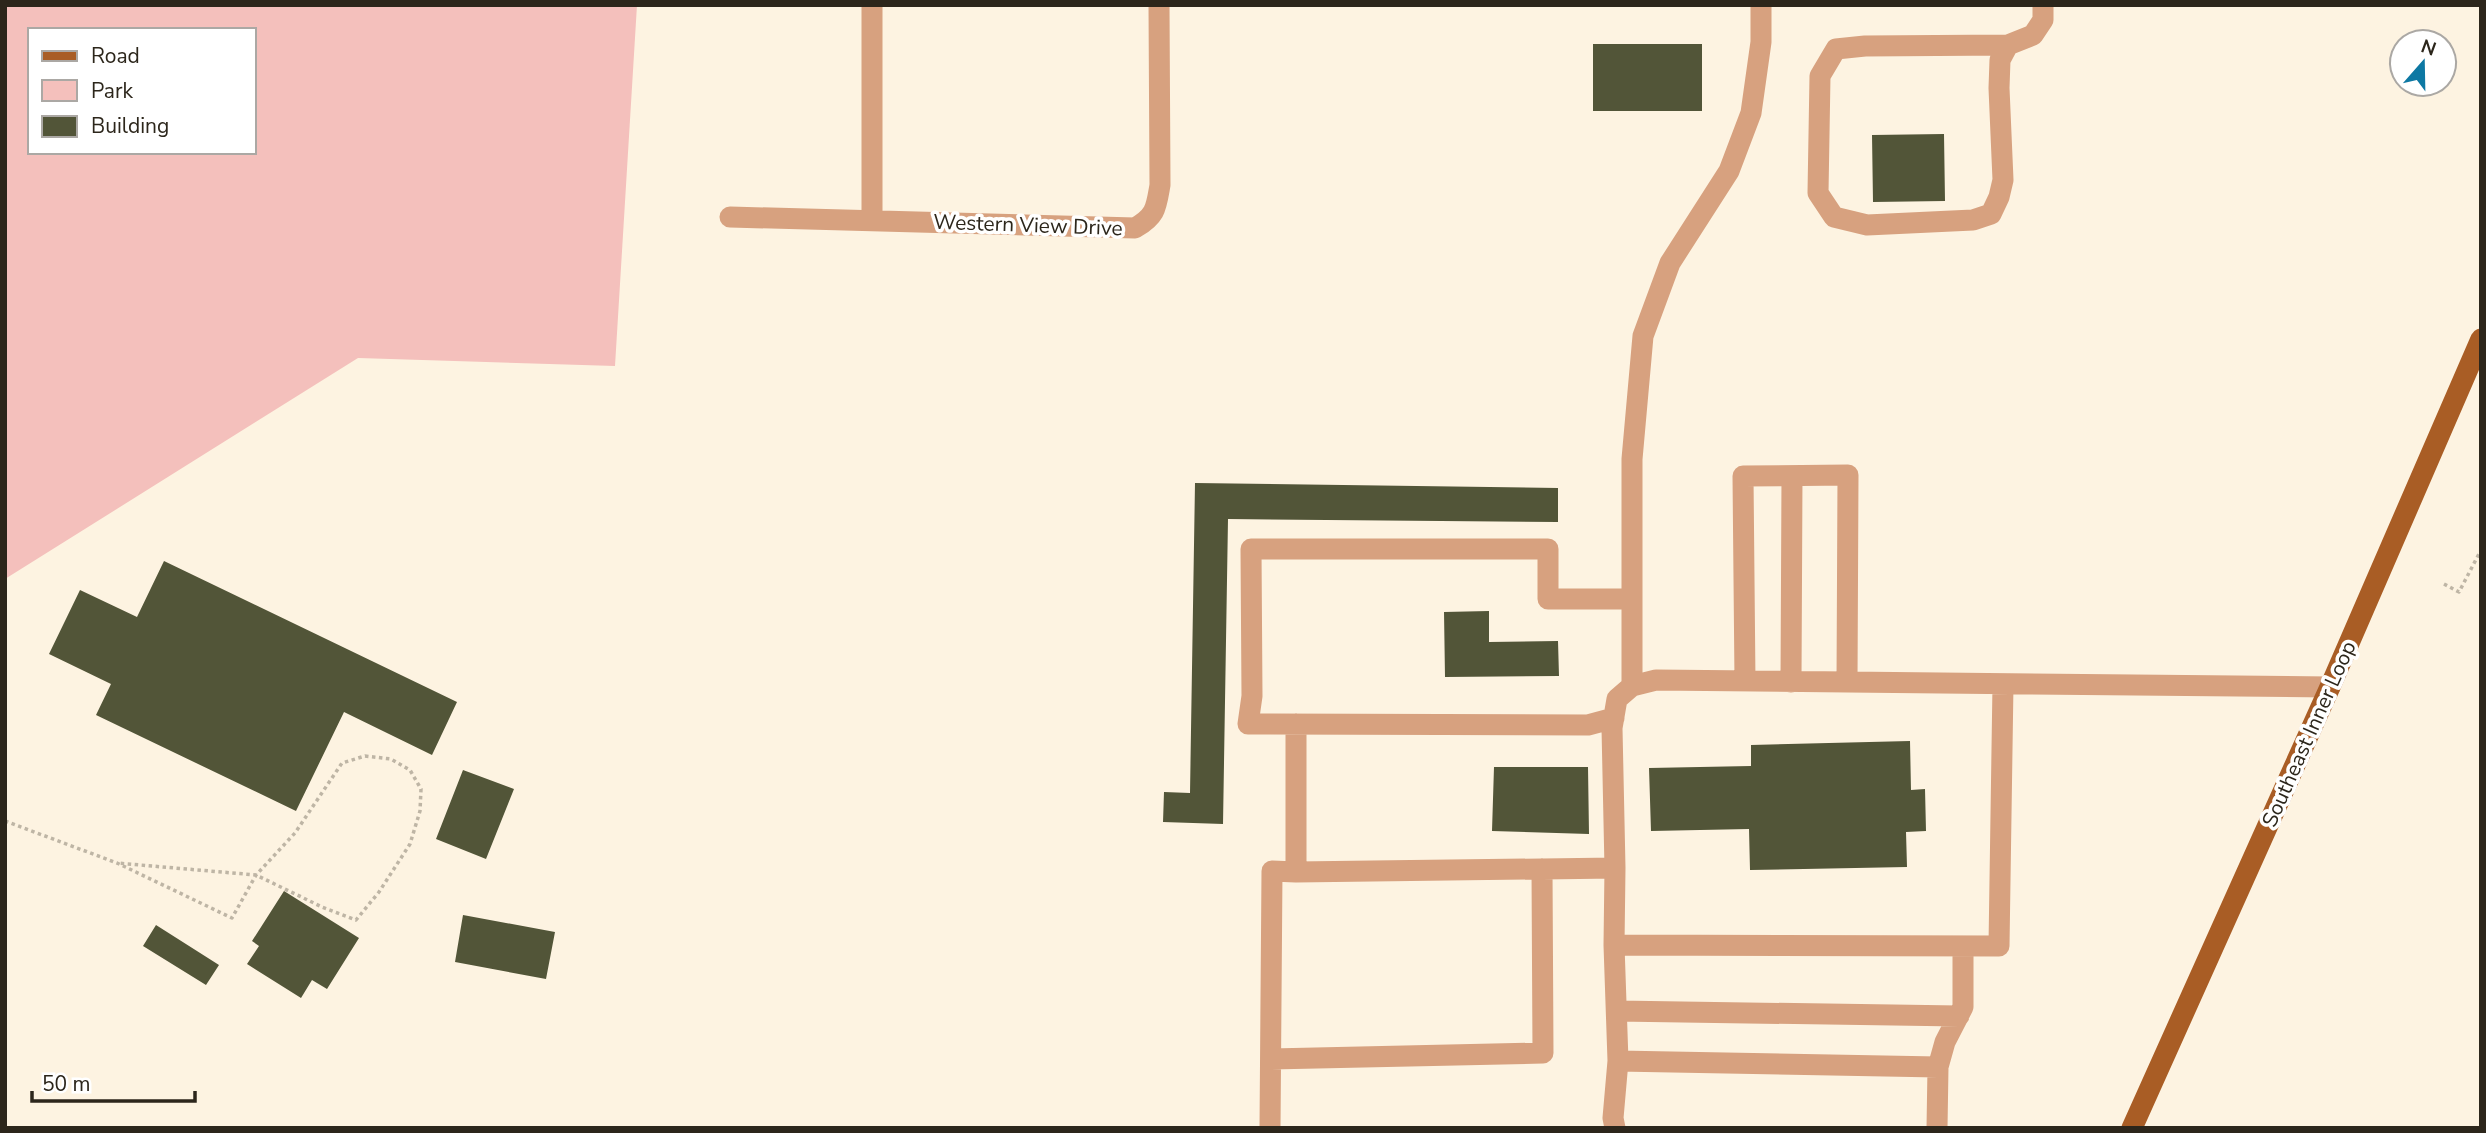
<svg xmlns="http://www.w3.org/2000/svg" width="2486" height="1133" viewBox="0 0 2486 1133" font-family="'Nunito Sans',sans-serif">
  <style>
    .green { fill: #f4c0bc; fill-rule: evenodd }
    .building { fill: #525538 }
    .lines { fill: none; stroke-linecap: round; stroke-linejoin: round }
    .path { stroke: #beb5a5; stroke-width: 3.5; stroke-dasharray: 3.5 3.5; stroke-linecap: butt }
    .minor { stroke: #d7a17f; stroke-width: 21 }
    .major { stroke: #a95d25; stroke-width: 21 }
    .labels { text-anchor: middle; stroke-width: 7; stroke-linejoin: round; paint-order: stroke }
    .street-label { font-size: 21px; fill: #2c261b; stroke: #fff }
  </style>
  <rect width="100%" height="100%" fill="#fdf3e1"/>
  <path class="green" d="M5 5H637L615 366 358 358 5 579ZM30 30H254V152H30Z"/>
  <path class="building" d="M1593 44H1702V111H1593Z
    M1944 134 1945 201 1873 202 1872 135Z
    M1195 483 1558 488V522L1228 519 1223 824 1163 822 1164 792 1190 793Z
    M164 561 457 702 432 755 344 712 296 811 96 715 111 684 49 654 80 590 137 617Z
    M1489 611V642L1558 641 1559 676 1445 677 1444 612Z
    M1910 741 1911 790 1925 789 1926 831 1906 832 1907 867 1750 870 1749 829 1651 831 1649 768 1751 766V745Z
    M1494 767H1588L1589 834 1492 831Z
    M463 770 514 789 486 859 436 839Z
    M284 891 359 938 327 989 312 980 301 998 247 964 259 946 252 941Z
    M463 915 555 932 546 979 455 962Z
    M156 925 219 965 206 985 143 946Z"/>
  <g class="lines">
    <path class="path" d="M2444 584 2459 592 2481 550
      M5 821 117 863 232 918 256 875 295 833 342 763 365 756 391 759 410 770 421 789 420 811 410 844 379 892 356 920 322 907 256 875 117 863"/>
    <path class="minor" d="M872 5V220
      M2008 45 2000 60 1999 88 2003 180 1999 197 1991 214 1973 220 1867 225 1834 217 1818 193 1820 76 1836 49 1865 46 2008 45 2033 35 2043 20V5
      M730 217 1135 228C1156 216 1156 208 1160 185L1159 5
      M1745 681 1743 476 1848 475 1847 682
      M1791 682 1792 476
      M1632 686V459L1643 336 1670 263 1729 171 1751 113 1761 42V5
      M1614 718 1588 725 1248 724 1252 696 1251 549H1548V599H1632
      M1296 724V872L1615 868
      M1614 945 1999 946 2003 684
      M1617 1011 1959 1016
      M1271 1059 1543 1053 1542 869
      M1618 1061 1938 1067
      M1270 1128 1272 871 1296 872
      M1615 1128 1613 1118 1618 1061 1614 945 1615 868 1612 728 1617 699 1632 686 1656 680 2330 687
      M1937 1128 1938 1067 1945 1042 1963 1007V947"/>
    <path class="major" d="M2132 1128 2330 687 2481 339"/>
  </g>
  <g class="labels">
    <g class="street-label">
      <text transform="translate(1028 225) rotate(2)" y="7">Western View Drive</text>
      <text transform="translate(2309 734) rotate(-66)" y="7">Southeast Inner Loop</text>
    </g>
  </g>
  <rect width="2486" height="1133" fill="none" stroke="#2c261b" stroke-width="14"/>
  <rect x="28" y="28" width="228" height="126" fill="#ffffff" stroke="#aba8a4" stroke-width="2"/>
  <rect x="42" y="51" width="35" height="10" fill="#a95d25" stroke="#aba8a4" stroke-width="2"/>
  <text x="91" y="63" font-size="21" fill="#2c261b">Road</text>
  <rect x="42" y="80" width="35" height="21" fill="#f4c0bc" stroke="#aba8a4" stroke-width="2"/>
  <text x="91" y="98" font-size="21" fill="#2c261b">Park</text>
  <rect x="42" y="116" width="35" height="21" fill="#525538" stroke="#aba8a4" stroke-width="2"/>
  <text x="91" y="133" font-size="21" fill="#2c261b">Building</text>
  <g transform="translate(2423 63) rotate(20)"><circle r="33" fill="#ffffff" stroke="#aba8a4" stroke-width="2"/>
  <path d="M0-5L12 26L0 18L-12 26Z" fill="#0d78a3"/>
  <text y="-10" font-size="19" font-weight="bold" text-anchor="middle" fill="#2c261b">N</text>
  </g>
  <path d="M32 1091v10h163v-10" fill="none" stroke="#2c261b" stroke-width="3.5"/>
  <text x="42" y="1091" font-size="21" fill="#2c261b" stroke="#ffffff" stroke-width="5" paint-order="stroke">50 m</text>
</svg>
